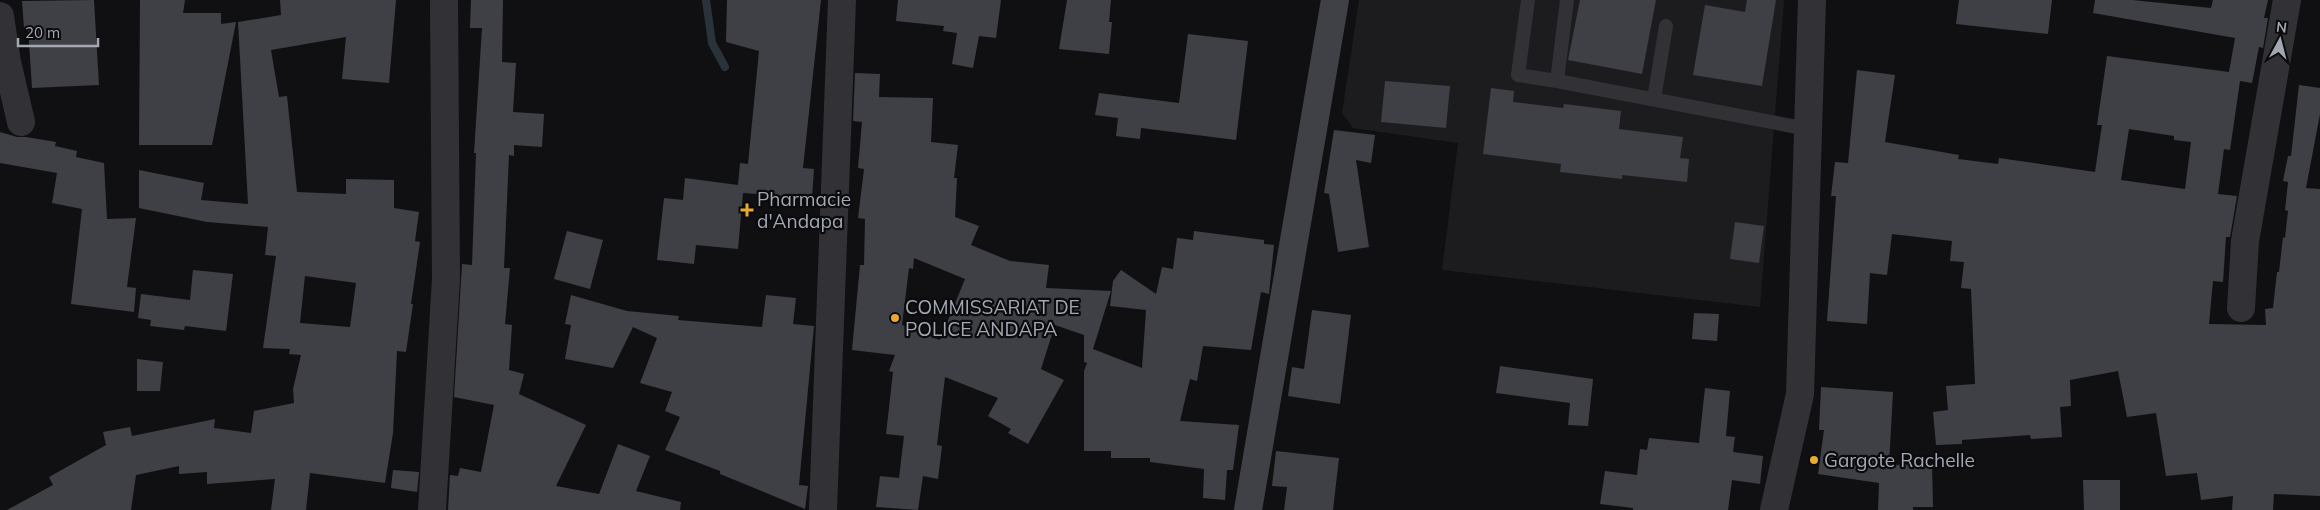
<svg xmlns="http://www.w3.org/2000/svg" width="2320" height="510" viewBox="0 0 2320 510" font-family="Mulish,sans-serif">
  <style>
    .built { fill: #1c1c1f }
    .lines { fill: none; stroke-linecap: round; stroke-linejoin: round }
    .stream { stroke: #2a333a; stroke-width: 8 }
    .building { fill: #3f4045; fill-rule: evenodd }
    .lane { stroke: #323236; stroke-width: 14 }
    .street { stroke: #323236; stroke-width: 28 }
    .secondary { stroke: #404146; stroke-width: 28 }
    .poi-dot { fill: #eaa930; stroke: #0b0b0d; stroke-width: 2 }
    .labels { text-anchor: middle; stroke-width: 4.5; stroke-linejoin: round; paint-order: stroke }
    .poi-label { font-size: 19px; fill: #a2a7b2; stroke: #0b0b0d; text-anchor: start }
  </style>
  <rect width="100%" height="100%" fill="#101012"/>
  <path class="built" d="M1359 0H1784L1760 307 1442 270 1458 143 1353 128 1342 113Z"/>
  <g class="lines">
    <path class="stream" d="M706 0 712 43 725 67"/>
  </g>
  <path class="building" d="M94 0 99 85 32 88 28 28H24L22 1Z
    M140 0H185L183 13H221V24L236 22 212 145H139Z
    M280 0H396L389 83 342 79 346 37 271 50 279 97 287 96 297 192 346 194V179L394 180V208L419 212 415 241 420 242 411 304H413L406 352 397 351 393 433 385 483 310 473 306 510H271L275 479 207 484V472L179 474V466L136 475 131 510H7L53 485 49 477 106 445 103 432 130 427 132 436 215 419 214 428 251 433 254 411 294 403 293 389 301 355 289 354 290 349 263 348 276 256 265 255 268 227 207 222 139 208V170L204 183 201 200 248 204 238 22 281 15ZM305 276 356 283 350 327 300 323Z
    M471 0H503L502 62 516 63 513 112 544 114 542 147 514 145V156L509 155 504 268H510L505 324 512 325 509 370 524 374 519 394 586 425 556 486 599 494 618 444 650 456 636 491 681 502 680 510H448L450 475 458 476 460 468 481 472 494 405 454 397 462 264 472 265 476 153H474L482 28H470Z
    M727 0H821L803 168 814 169 812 198 743 193 738 249 696 245 694 264 657 260 664 198 683 200 685 178 738 185 740 163 748 164 759 51 726 42Z
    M898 0H1001L996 38 979 36 973 68 952 64 957 33 943 31 944 26 896 21Z
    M1067 0H1111L1109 22H1112L1109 54 1059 49Z
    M1580 0H1656L1642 74 1568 60Z
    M1747 0H1776L1762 86 1693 75 1705 5 1745 12Z
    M1959 0H2052L2048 34 1956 24Z
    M2095 0H2132L2211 8 2213 0H2268L2264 18H2268L2263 48 2259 47 2252 83 2240 81 2230 150 2224 149 2218 194 2237 196 2230 237H2226L2223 282 2213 281 2209 324 2266 325 2265 309 2273 308 2277 272H2279L2283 237 2285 238 2288 211 2285 210 2288 182 2283 181 2288 156H2291L2299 85 2320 88V114L2306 188 2320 189V496L2274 494 2273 510H2232L2233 496 2201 500 2197 473 2166 476 2156 413 2127 417 2118 371 2070 380 2071 406 2060 407 2062 437 2031 439 2030 435 1962 440V444L1936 445 1933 412 1948 410 1946 386 1975 384 1971 289 1961 288 1964 262 1950 261 1952 241 1892 234 1887 275 1870 273 1867 324 1827 321 1836 196H1831L1835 162 1848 163 1857 70 1895 75 1885 142 1959 155 1958 159 1998 164 1999 158 2095 172 2102 125H2097L2107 56 2229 72 2235 38 2093 13ZM2129 129 2174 136V140L2191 142 2185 189 2121 180Z
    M1188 34 1248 41 1236 140 1141 128 1140 139 1116 136 1118 118 1095 115 1099 93 1179 103Z
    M855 73 880 74 879 97 933 98 931 142 958 145 954 178H957L955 217 979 226 971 245 1010 261 1049 265 1046 288 1111 291 1093 349 1142 368 1146 310 1110 306 1113 281 1121 270 1156 294 1162 267 1173 269 1177 238 1193 240 1194 231 1264 240V244L1274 245 1269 294 1261 292 1251 350 1203 346 1197 381 1190 379 1180 421 1239 425 1233 470H1227L1225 500 1203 498 1204 469 1150 462V458H1111V451H1084V371L1087 363 1084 362V335L1055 325 1041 369 1064 380 1028 444 1008 433 1011 429 988 416 998 398 945 377 937 445 942 446 938 479 923 476 918 510 876 507 880 476 899 478 904 436 886 434 893 372 889 371 895 355 852 350 860 265H864L865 219 858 218 864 169 858 168 862 122 853 121ZM914 258 965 279 940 340 902 325 909 268 913 269Z
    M1385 81 1450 86 1446 128 1381 122Z
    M1491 88 1514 91 1513 102 1563 108 1564 104 1621 111 1619 129 1683 137 1680 158 1689 159 1687 182 1622 175V179L1560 172 1561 164 1483 154Z
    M1334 130 1375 135 1371 163 1356 160 1369 247 1338 252 1329 194 1324 193Z
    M0 132 17 137H26L56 142 55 146 77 151 76 157 104 163 107 219 136 218 127 287 136 288 134 312 71 304 82 209 52 203 57 173 0 163Z
    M1735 222 1764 226 1759 263 1730 259Z
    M567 231 603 240 590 289 554 279Z
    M193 270 233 274 226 331 185 326 184 330 150 326 151 320 138 318 141 294 190 300Z
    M571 295 627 311 679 316 678 320 762 327 766 295 796 298 793 324 814 326 799 485 808 486 805 509 720 474V471L665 450 680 417 665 411 672 392 640 383 657 338 633 327 613 368 565 359 571 325 565 324Z
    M1312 310 1351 315 1340 404 1288 396 1292 367 1304 369Z
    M1694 313 1719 314 1717 341 1692 339Z
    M137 359 163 362 160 391H137Z
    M1500 366 1593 379 1588 426 1568 425 1570 403 1496 393Z
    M1821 387 1893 392 1889 465 1932 464 1933 507H1913V510H1878L1879 483 1818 474 1824 430H1819Z
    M1705 388 1730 391 1726 436 1735 437 1733 452 1763 456 1760 484 1732 480 1728 510H1633V508L1600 504 1605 471 1637 475 1640 449 1647 450 1649 438 1699 443Z
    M1276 451 1339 458 1333 510H1284L1287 487 1272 486Z
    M393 470 419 472 417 492 391 488Z
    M2083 480H2120V510H2084Z"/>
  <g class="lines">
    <path class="lane" d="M1528 0 1518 75 1557 81 1808 129
      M1557 81 1567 0
      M1654 99 1666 26"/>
    <path class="street" d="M0 16 7 62 21 122
      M2241 308 2245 241 2287 0
      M432 510 446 279 444 0
      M823 510 842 0
      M1774 510 1800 394 1812 0"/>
    <path class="secondary" d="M1248 510 1335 0"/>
  </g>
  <g class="poi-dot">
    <path d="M744.5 202.5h5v5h5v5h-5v5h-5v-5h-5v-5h5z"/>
    <circle cx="895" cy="318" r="5"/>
    <circle cx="1814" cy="460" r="5"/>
  </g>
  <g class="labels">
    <g class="poi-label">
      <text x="757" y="206">Pharmacie<tspan x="757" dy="22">d'Andapa</tspan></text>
      <text x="905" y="314">COMMISSARIAT DE<tspan x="905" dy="22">POLICE ANDAPA</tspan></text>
      <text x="1824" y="467">Gargote Rachelle</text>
    </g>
  </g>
  <g transform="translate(2280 40) rotate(7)" stroke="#0b0b0d" stroke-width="4" paint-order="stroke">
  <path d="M0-4L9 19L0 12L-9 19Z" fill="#a2a7b2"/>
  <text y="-8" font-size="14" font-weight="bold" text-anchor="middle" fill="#a2a7b2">N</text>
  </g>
  <path d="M18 38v8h80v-8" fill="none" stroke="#a2a7b2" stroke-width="2.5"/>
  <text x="25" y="38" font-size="15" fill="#a2a7b2" stroke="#0b0b0d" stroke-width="4" paint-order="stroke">20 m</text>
</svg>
